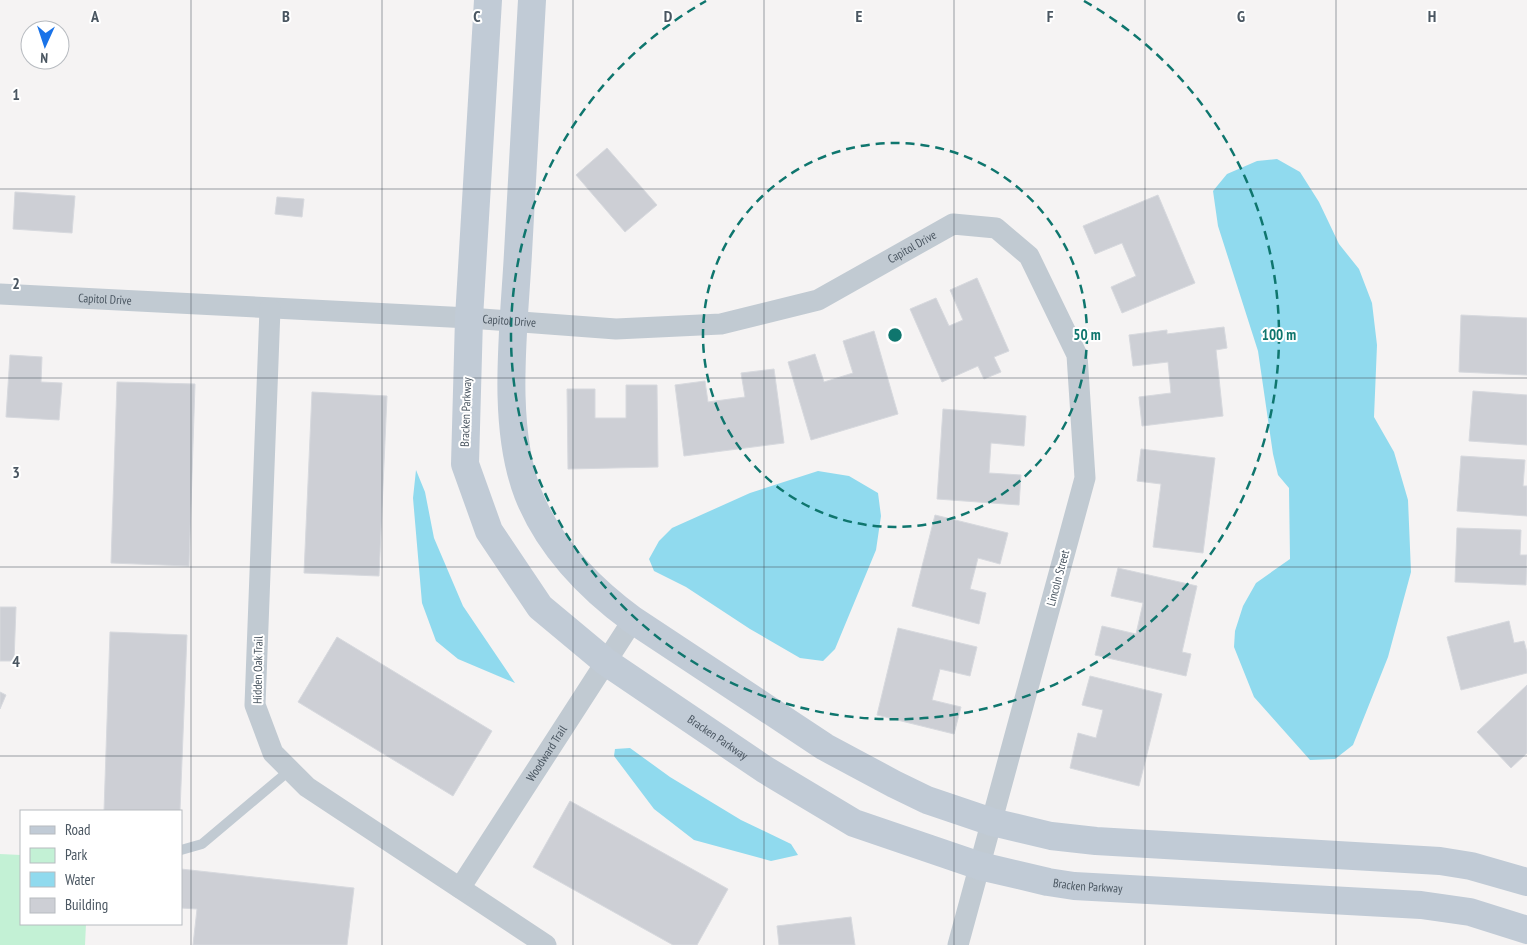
<svg xmlns="http://www.w3.org/2000/svg" width="1527" height="945" viewBox="0 0 1527 945" font-family="'PT Sans Narrow',sans-serif">
  <style>
    .green { fill: #c3f1d5 }
    .water { fill: #90daee }
    .building { fill: #cdcfd5; stroke: #d7d9de }
    .lines { fill: none; stroke-linecap: round; stroke-linejoin: round }
    .lane { stroke: #c1cad2; stroke-width: 10 }
    .street { stroke: #c1cad2; stroke-width: 21 }
    .secondary { stroke: #c1cbd6; stroke-width: 28 }
    .grid { fill: none; stroke: #4a5661; stroke-width: 1; stroke-opacity: 0.55 }
    .ring { fill: none; stroke: #0f766e; stroke-width: 2.5; stroke-dasharray: 9 6 }
    .labels { text-anchor: middle; stroke-width: 4; stroke-linejoin: round; paint-order: stroke }
    .street-label { font-size: 12px; fill: #4a5661; stroke: #fff }
    .grid-label { font-size: 16px; text-anchor: middle; font-weight: bold; fill: #4a5661; stroke: #fff; stroke-width: 4; stroke-linejoin: round; paint-order: stroke }
    .centre { fill: #0f766e; stroke: #fff; stroke-width: 2.5 }
    .ring-label { font-size: 15px; text-anchor: middle; font-weight: bold; fill: #0f766e; stroke: #fff; stroke-width: 4; stroke-linejoin: round; paint-order: stroke }
  </style>
  <rect width="100%" height="100%" fill="#f5f3f3"/>
  <path class="green" d="M0 854 21 855V924H86L85 945H0Z"/>
  <path class="water" d="M1277 159 1300 172 1319 202 1339 244 1359 269 1372 303 1377 345 1374 417 1394 452 1408 500 1411 572 1388 657 1353 745 1335 759 1310 760 1254 697 1234 647 1235 631 1243 606 1256 583 1290 559 1289 488 1278 475 1273 454 1258 351 1218 226 1213 191 1227 174 1257 161Z
    M416 470 425 492 434 538 463 606 515 683 458 659 436 641 422 603 413 498Z
    M818 471 849 476 878 493 881 516 876 550 835 649 823 661 800 658 750 629 686 587 654 571 649 559 659 541 672 528 750 493Z
    M630 748 670 777 741 820 791 844 798 855 771 861 694 840 654 809 614 756 615 749Z"/>
  <path class="building" d="M607 148 657 205 625 232 576 175Z
    M15 192 75 196 72 233 13 229Z
    M1158 195 1195 283 1122 313 1111 287 1136 276 1122 243 1095 254 1083 226Z
    M277 197 304 199 302 217 275 214Z
    M977 278 1009 351 994 357 1001 372 984 379 978 366 942 382 910 309 936 298 949 326 963 320 950 290Z
    M1461 315 1527 318V375L1459 372Z
    M1224 327 1227 348 1216 350 1223 416 1142 426 1139 397 1171 393 1168 362 1133 366 1129 335 1167 330V334Z
    M874 331 898 414 811 440 788 362 815 354 824 382 853 373 843 341Z
    M10 355 42 357 41 382 62 383 59 420 6 417Z
    M774 369 784 443 684 456 675 385 705 381 708 402 745 397 741 373Z
    M117 382 195 384 189 566 111 563Z
    M626 385H657L658 467 568 469 567 389H595V418H626Z
    M1473 391 1527 395V445L1469 441Z
    M312 392 387 396 379 576 304 573Z
    M943 409 1026 416 1024 446 991 443 989 473 1021 475 1019 505 937 499Z
    M1141 449 1215 458 1203 553 1153 547 1161 484 1137 481Z
    M1461 456 1525 460 1523 486H1527V516L1457 511Z
    M935 515 1008 533 1000 564 978 558 970 589 986 593 979 624 912 606Z
    M1457 528 1521 530 1520 555H1527L1526 585 1455 582Z
    M1118 568 1197 586 1182 652 1191 654 1186 676 1095 655 1102 626 1136 634 1143 603 1111 596Z
    M0 607H16L14 661H0Z
    M1509 621 1514 643 1524 641 1527 652V673L1461 690 1447 637Z
    M898 628 977 647 970 676 940 669 932 700 961 707 954 734 877 715Z
    M110 632 187 635 180 811H104Z
    M337 637 492 731 453 796 298 702Z
    M1090 676 1162 694 1139 786 1070 768 1078 733 1096 738 1103 710 1082 705Z
    M1527 685V753L1511 768 1477 732Z
    M0 692 6 695 0 709Z
    M570 801 728 889 697 945H673L533 867Z
    M181 869 354 888 347 945H193L197 909 181 908Z
    M851 917 855 945H779L777 926Z"/>
  <g class="lines">
    <path class="lane" d="M181 850 202 844 290 770"/>
    <g class="street">
      <path id="s1" d="M0 294 469 318 616 329 721 324 818 300 953 224 996 228 1029 256 1077 355 1085 478 958 945"/>
      <path d="M270 309 255 705 273 753 307 787 546 945"/>
      <path id="s2" d="M460 888 633 620"/>
    </g>
    <g class="secondary">
      <path id="s3" d="M488 0 469 318 465 464 489 531 540 607 606 662 764 769 854 823 980 866 1048 882 1074 886 1421 905 1470 912 1527 930"/>
      <path d="M532 0C527 84 523 169 518 253 514 328 501 424 528 494 549 547 588 587 633 620L825 747 894 784 927 800 992 822 1051 836 1096 841 1440 861 1471 866 1527 882"/>
    </g>
  </g>
  <path class="grid" d="M191 0V945M382 0V945M573 0V945M764 0V945M954 0V945M1145 0V945M1336 0V945M0 189H1527M0 378H1527M0 567H1527M0 756H1527"/>
  <g class="ring">
    <circle cx="895" cy="335" r="192"/>
    <path d="M1084 1A384 384 0 1 1 706 1"/>
  </g>
  <g class="labels">
    <g class="street-label">
      <text dy="4" stroke="none"><textPath href="#s1" startOffset="930">Capitol Drive</textPath></text>
      <text dy="4" stroke="none"><textPath href="#s1" startOffset="105">Capitol Drive</textPath></text>
      <text dy="4" stroke="none"><textPath href="#s1" startOffset="510">Capitol Drive</textPath></text>
      <text transform="translate(466 412) rotate(-88)" y="4">Bracken Parkway</text>
      <text transform="translate(1058 578) rotate(-75)" y="4">Lincoln Street</text>
      <text transform="translate(258 670) rotate(-89)" y="4">Hidden Oak Trail</text>
      <text dy="4" stroke="none"><textPath href="#s3" startOffset="848">Bracken Parkway</textPath></text>
      <text dy="4" stroke="none"><textPath href="#s2" startOffset="160">Woodward Trail</textPath></text>
      <text dy="4" stroke="none"><textPath href="#s3" startOffset="1252">Bracken Parkway</textPath></text>
    </g>
  </g>
  <g class="grid-label">
    <text x="95" y="22">A</text>
    <text x="286" y="22">B</text>
    <text x="477" y="22">C</text>
    <text x="668" y="22">D</text>
    <text x="859" y="22">E</text>
    <text x="1050" y="22">F</text>
    <text x="1241" y="22">G</text>
    <text x="1432" y="22">H</text>
    <text x="16" y="100">1</text>
    <text x="16" y="289">2</text>
    <text x="16" y="478">3</text>
    <text x="16" y="667">4</text>
  </g>
  <circle cx="895" cy="335" r="8" class="centre"/>
  <g class="ring-label">
    <text x="1087" y="340">50 m</text>
    <text x="1279" y="340">100 m</text>
  </g>
  <rect x="20" y="810" width="162" height="115" fill="#ffffff" stroke="#b7bbc0"/>
  <rect x="30" y="826" width="25" height="8" fill="#c1cbd6" stroke="#b7bbc0"/>
  <text x="65" y="835" font-size="15" fill="#4a5661">Road</text>
  <rect x="30" y="848" width="25" height="15" fill="#c3f1d5" stroke="#b7bbc0"/>
  <text x="65" y="860" font-size="15" fill="#4a5661">Park</text>
  <rect x="30" y="872" width="25" height="15" fill="#90daee" stroke="#b7bbc0"/>
  <text x="65" y="885" font-size="15" fill="#4a5661">Water</text>
  <rect x="30" y="898" width="25" height="15" fill="#cdcfd5" stroke="#b7bbc0"/>
  <text x="65" y="910" font-size="15" fill="#4a5661">Building</text>
  <g transform="translate(45 45) rotate(183)"><circle r="24" fill="#ffffff" stroke="#b7bbc0"/>
  <path d="M0-4L9 19L0 12L-9 19Z" fill="#1a73e8"/>
  <text y="-8" font-size="14" font-weight="bold" text-anchor="middle" fill="#4a5661">N</text>
  </g>
</svg>
